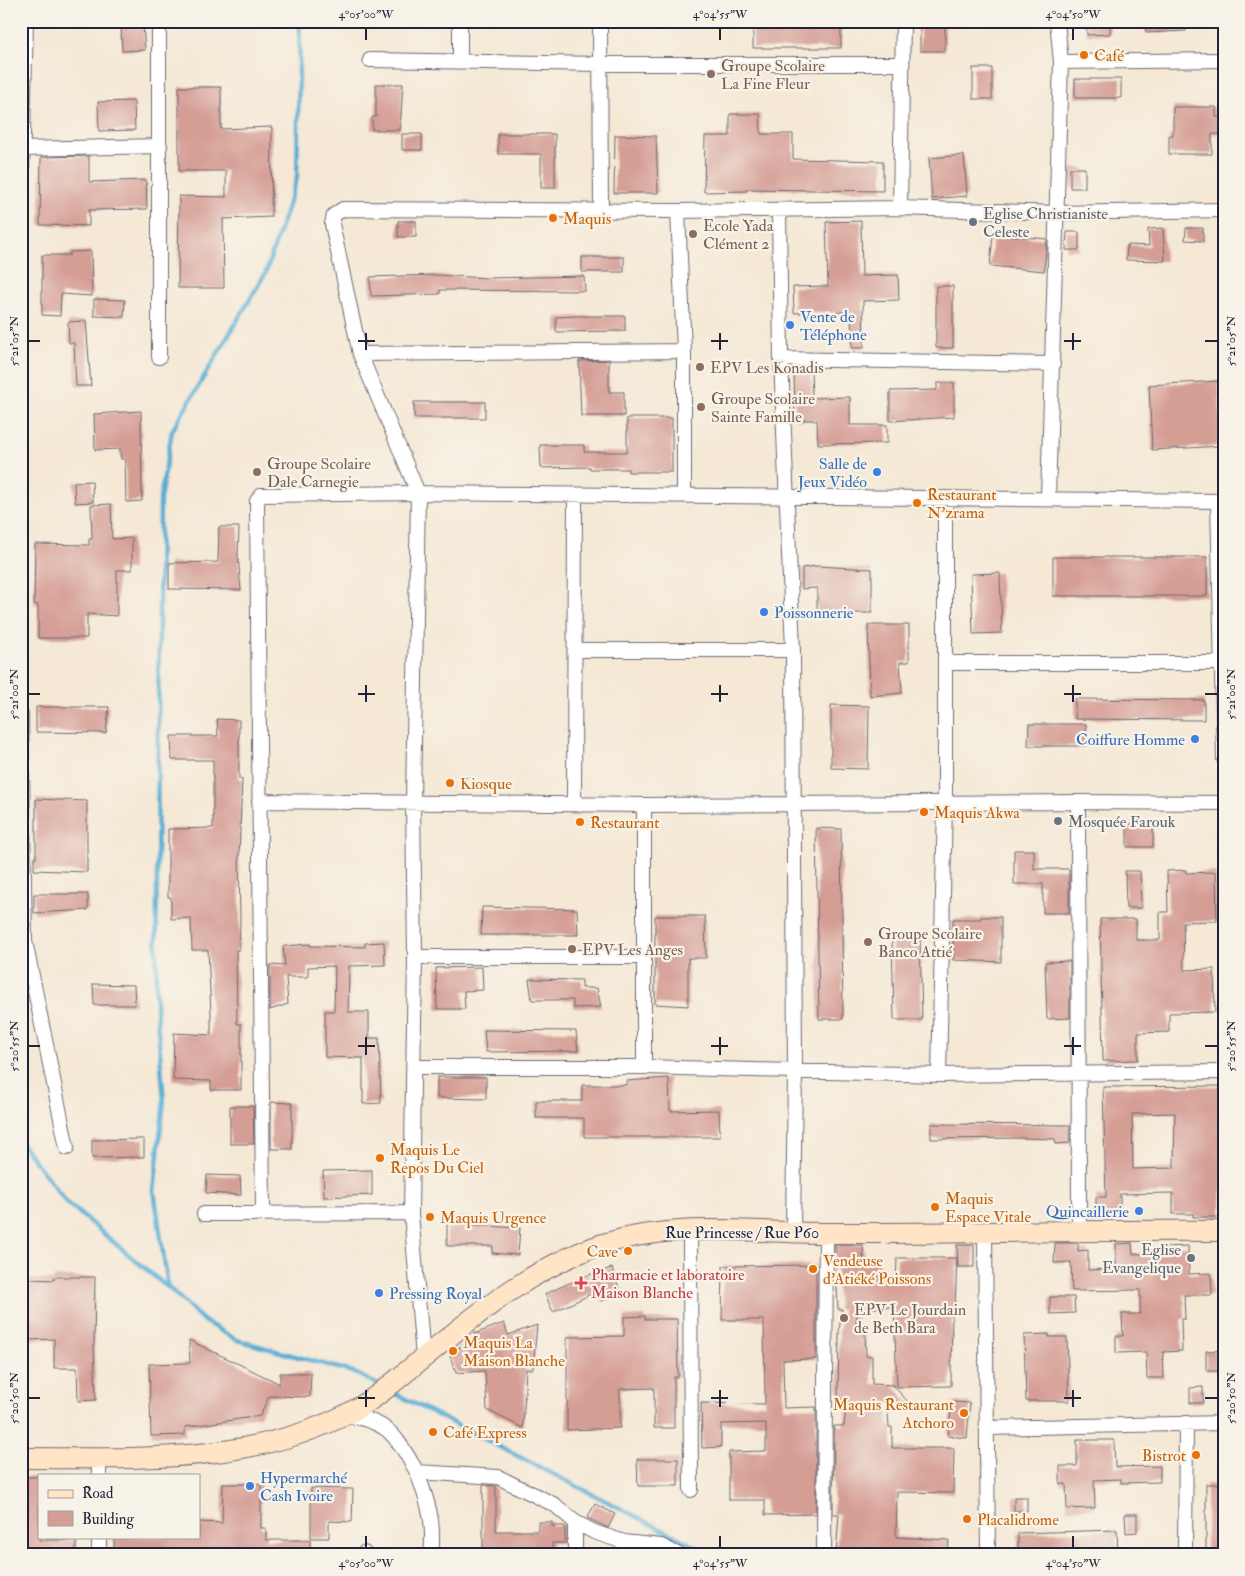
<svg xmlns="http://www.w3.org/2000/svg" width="1245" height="1576" viewBox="0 0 1245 1576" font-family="'IM FELL Double Pica',serif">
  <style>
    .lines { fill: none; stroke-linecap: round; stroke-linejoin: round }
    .stream { stroke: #59afd5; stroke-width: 4.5 }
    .building { fill: #d59e95; fill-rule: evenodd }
    .street-casing { stroke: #6c6771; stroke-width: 16 }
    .secondary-casing { stroke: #6c6771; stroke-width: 22 }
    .street { stroke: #fff; stroke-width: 14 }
    .secondary { stroke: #ffe4c6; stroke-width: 20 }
    .ticks { fill: none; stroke: #22223b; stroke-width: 2 }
    .food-dot { fill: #e8710a; stroke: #f7f3e8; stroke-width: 2 }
    .education-dot { fill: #8d6e63; stroke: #f7f3e8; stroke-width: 2 }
    .worship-dot { fill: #6b7280; stroke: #f7f3e8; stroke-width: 2 }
    .shop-dot { fill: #3f7fe0; stroke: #f7f3e8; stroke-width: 2 }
    .health-dot { fill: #e0444e; stroke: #f7f3e8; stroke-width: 2 }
    .labels { text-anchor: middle; stroke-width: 4.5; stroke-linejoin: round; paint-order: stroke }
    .food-label { font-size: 16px; fill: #c56008; stroke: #f7f3e8; text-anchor: start }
    .education-label { font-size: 16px; fill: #785e54; stroke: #f7f3e8; text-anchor: start }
    .worship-label { font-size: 16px; fill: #5b616d; stroke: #f7f3e8; text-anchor: start }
    .shop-label { font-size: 16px; fill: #366cbe; stroke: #f7f3e8; text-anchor: start }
    .street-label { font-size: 16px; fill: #22223b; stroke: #f7f3e8 }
    .health-label { font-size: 16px; fill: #be3a42; stroke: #f7f3e8; text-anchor: start }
    .neatline { fill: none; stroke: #22223b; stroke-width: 2 }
    .ticks-label { font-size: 12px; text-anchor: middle; fill: #22223b }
  </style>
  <rect width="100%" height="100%" fill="#f7f3e8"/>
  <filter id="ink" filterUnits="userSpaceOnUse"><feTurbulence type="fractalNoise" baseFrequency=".02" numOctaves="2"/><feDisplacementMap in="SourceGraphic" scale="10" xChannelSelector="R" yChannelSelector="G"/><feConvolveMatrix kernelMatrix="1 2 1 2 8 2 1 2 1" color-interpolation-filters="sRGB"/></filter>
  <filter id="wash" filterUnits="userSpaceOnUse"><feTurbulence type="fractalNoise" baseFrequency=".0096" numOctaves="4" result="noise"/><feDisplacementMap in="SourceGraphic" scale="20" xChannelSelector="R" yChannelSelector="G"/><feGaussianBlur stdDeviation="1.12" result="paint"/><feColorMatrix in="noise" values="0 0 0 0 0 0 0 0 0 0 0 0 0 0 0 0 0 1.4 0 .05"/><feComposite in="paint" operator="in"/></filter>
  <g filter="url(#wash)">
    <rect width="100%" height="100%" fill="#f5e8d5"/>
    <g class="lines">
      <path class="stream" d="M300 21 297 178 266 272 172 431 160 499 156 1005 164 1101 154 1190 168 1287 204 1321 237 1340 353 1372 381 1386
        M21 1143 67 1203 167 1287
        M392 1392 712 1555"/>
    </g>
    <g id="blocks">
      <path class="building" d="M920 21H945V51H920Z
        M1086 21H1110V34L1087 35Z
        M1145 21H1185L1186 31 1146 33Z
        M143 25 145 50 122 51 121 26Z
        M753 28H841V48H753Z
        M973 68H992V99H973Z
        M1075 79H1121V98H1075Z
        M376 84H403L400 130H372V117H376Z
        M179 87H221V129L272 127 271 217 223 219 224 288H178L179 196 226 197V171H179Z
        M134 101 135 130 99 131 98 102Z
        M1173 107H1216V117H1224V134H1212V154H1169V135H1173Z
        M730 114H760L761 134H793V159L883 161V191L747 189V191L704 192 705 136H730Z
        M402 134H422V150H402Z
        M498 134H555V188H541V154H498Z
        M615 135 656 136 658 193H614Z
        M964 155 967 196 932 199 929 158Z
        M89 156V182L146 180 147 209 89 210V226L40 225 41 157Z
        M1070 168H1085V188H1070Z
        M398 221H416V237H398Z
        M861 221 862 276 898 275 899 300 863 301 864 348H852L851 312 794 313 793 287 828 286 826 222Z
        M1163 228 1165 261 1126 260 1127 245 1149 246 1148 229Z
        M1186 228H1203V241L1185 240Z
        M1067 232H1079V250H1066Z
        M993 234 1047 239 1044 271 990 266Z
        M91 251 92 296 61 294 60 316 42 315V255H70V252Z
        M582 257H624V272H582Z
        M436 275 487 278 584 276 585 291 440 290V294L371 296 370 277Z
        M936 286H953V348H936Z
        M94 299 125 300 124 317 94 316Z
        M577 316H625V331L556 332V317Z
        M86 321 91 386H76L74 343H69L68 322Z
        M609 360V392H624V416H581L579 361Z
        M794 369H811L812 398 850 397V425H887V443L818 444 817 420H795Z
        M1219 381 1222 446 1152 450 1149 385Z
        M937 383H954V417L890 421V391L937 390Z
        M414 402H485V418H414Z
        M141 411 142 501 126 502 125 459H121L120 449 95 450 94 414Z
        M627 418H672V472H628V469H590V467L541 468 540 445H584V452H627Z
        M92 481 93 502 75 503 74 482Z
        M111 504 112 539 132 538V570H117V616L87 614V638H38V605L34 604 35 544 89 545V539H92L91 505Z
        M219 527H239L238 555 241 590 169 589V563L218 562Z
        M1053 557H1207V596H1053Z
        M817 566 872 569V613H817V588L802 589V568Z
        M1000 573 1002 633 973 634 971 574Z
        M868 625H909V662H900L902 693 870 696Z
        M1075 699 1204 700V720L1075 719Z
        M831 705 869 706 868 769 831 768Z
        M36 707H109L106 733 36 732Z
        M217 719 239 720V779H242L239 857 240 921 239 950H236L237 1024H241V1090H211V1081L173 1080 174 1033 211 1035V1013L208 950H192L191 918 171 919V897H168V829L213 828V760H172L171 736H218Z
        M1029 724H1086V746H1028Z
        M36 799 87 801V872L34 870V858H36Z
        M1127 825H1153V847H1127Z
        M816 828 841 829 843 1019H819Z
        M1014 850H1034V869H1069V913H1043V884H1014Z
        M1186 870V873L1216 872 1217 921 1183 922 1184 970 1214 969 1215 1012 1169 1013V1032L1138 1033V1060L1103 1061 1100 919H1136V940H1160V912H1168L1167 871Z
        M1125 871H1140L1141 908H1126Z
        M34 894H88V910L34 913Z
        M482 907 577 909 578 935H481Z
        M655 916H705L706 958H688V1006L655 1004Z
        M981 917H1001V962L953 960V919H981Z
        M920 937 922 1020H894L892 938Z
        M384 942 385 965 349 966 348 1012H369V1038H379L381 1103 363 1104V1058L325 1057V1011H334L335 966 308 967V977H286L288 1004 270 1010V965L285 966 283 946 310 944V946L365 947V943Z
        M1070 961V1018L1047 1019 1045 962Z
        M482 967 483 990 464 991 465 1009H437L436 968Z
        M529 979 582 980V988H597L601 1007 573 1008V1000H532Z
        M93 984 134 985 135 1005H94Z
        M484 1030 576 1031 578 1051 486 1052Z
        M437 1077H486V1099L437 1098Z
        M669 1078 670 1111 719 1110 720 1137H584V1118H536V1101H582V1085H626V1081Z
        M1220 1086 1221 1124H1224L1221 1217H1193V1214H1173V1193L1120 1194V1216H1096V1197H1106L1103 1087ZM1175 1113 1174 1168 1133 1169 1132 1114Z
        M271 1102 292 1103V1149H271Z
        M230 1106H253L254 1144H230Z
        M931 1124 1070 1125V1143L1056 1144 1055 1139 1024 1138 931 1139Z
        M144 1139V1157L92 1158V1140Z
        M372 1170V1195L324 1197 323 1171Z
        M207 1175 240 1176 241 1195 206 1193Z
        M447 1217H472V1225L520 1228 518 1255 492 1253 493 1246H447Z
        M1055 1243H1078V1251L1088 1250V1270L1116 1269V1244L1132 1243 1133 1254 1166 1253V1247L1188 1246 1189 1274 1211 1273 1212 1295H1184L1185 1319H1181L1182 1351 1163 1352 1164 1378H1147L1146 1352 1116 1353V1336H1123L1122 1314H1140V1290L1072 1291 1071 1262 1054 1263Z
        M835 1245H863L864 1262 873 1261 896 1283 897 1258H957L955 1306H952L951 1386 897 1387 894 1307 858 1309 855 1331 865 1332 866 1356H872V1384L893 1385 908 1402H887L889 1427H892V1448H954L953 1493 897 1492 896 1537 949 1540 948 1555H836L839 1514H833L834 1428V1426H844L847 1400H838L839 1331 842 1309H838Z
        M957 1245H974V1267H958Z
        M816 1265V1359L783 1360 784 1408 816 1407V1514L765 1515V1500H729V1452L766 1451V1423L721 1424V1447L702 1448 701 1403 765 1404 764 1320H722L723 1266Z
        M612 1268 621 1294 601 1301 598 1291 553 1312 545 1294 585 1276Z
        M54 1277H95L94 1344 96 1400 78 1401 77 1368H54V1339L29 1340V1279L54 1280Z
        M1050 1297H1074L1075 1313 1050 1314Z
        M645 1316V1319H677L678 1377H674V1428H654V1388L620 1389V1428L567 1430V1337L624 1336V1317Z
        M504 1323 508 1335 537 1325 533 1369H526L523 1428 487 1410 485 1371 456 1373 450 1356 458 1353 456 1349 476 1341 474 1334Z
        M1049 1334V1337H1067L1069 1401H1026L1024 1335Z
        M189 1340 280 1384V1373H311L310 1397 269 1396 260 1416 185 1427V1435L151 1436 149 1364 190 1363Z
        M1224 1350V1371H1206V1351Z
        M1203 1387V1403H1190V1388Z
        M952 1402 970 1403 967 1438 948 1436Z
        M1077 1440H1114L1115 1467 1160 1466V1482L1121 1483V1479L1094 1480 1095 1508 1067 1509 1066 1484H1060V1466H1077Z
        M637 1459H678V1486H638Z
        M21 1477H39V1540H76V1555H21Z
        M223 1484H261V1528H266V1540H310V1555H114V1537H199V1522L222 1523Z
        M1206 1484H1224V1555H1206Z
        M483 1485 496 1486V1531H538V1522H552V1526H565V1543H552V1554L483 1555Z
        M311 1488 353 1489 352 1522 329 1521V1538H311Z
        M1014 1497H1027V1511H1014Z
        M595 1504 615 1514 608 1528 587 1518Z
        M1125 1514H1137V1532L1126 1533Z
        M1117 1530 1118 1555H1018V1533Z"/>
    </g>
  </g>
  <g filter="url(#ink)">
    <use href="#blocks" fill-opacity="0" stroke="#6c6771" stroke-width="1"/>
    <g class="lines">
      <defs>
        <path id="street" d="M460 21V60
          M600 21 601 210
          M370 60 601 64H902
          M1061 62 1224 60
          M23 149 160 146
          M21 206 26 21
          M900 208 903 21
          M779 210 781 359 793 650 795 1071 793 1232
          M678 211 684 351V496
          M360 354 684 351
          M159 357V21
          M781 359 1053 364
          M1048 498 1061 62 1057 21
          M1218 501 1224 759
          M575 650H793
          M945 663H1220
          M21 714 25 941 67 1148
          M259 801 644 805 1078 802 1224 803
          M1078 802 1079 1230
          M574 804 575 496
          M644 805V1067
          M415 957H643
          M413 1067H644L939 1075 1224 1072
          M939 1075 945 803V498
          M204 1214 411 1213
          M263 1214 257 501 261 495 418 493 1224 501
          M690 1230 691 1490
          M985 1232 988 1555
          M423 1357 411 1213 415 957 413 803 418 493 360 354 332 224 334 215 343 209 678 211 900 208 1056 213 1224 210
          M346 1415C390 1422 395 1435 417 1472L498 1477 555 1505 575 1522 594 1532 624 1542 661 1546 679 1555
          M987 1428 1224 1423
          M417 1472C428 1503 435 1521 431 1555
          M99 1475V1458
          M99 1555V1537
          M362 1555 364 1553
          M575 1555V1522
          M824 1555 826 1233
          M1185 1555 1186 1423"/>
        <path id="secondary" d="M21 1458C129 1458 246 1465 345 1415 376 1400 400 1376 427 1355 481 1310 536 1266 603 1244 677 1221 754 1233 830 1233 961 1233 1093 1230 1224 1231"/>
      </defs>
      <use href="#street" class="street-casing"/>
      <use href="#secondary" class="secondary-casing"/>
      <use href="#street" class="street"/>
      <use href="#secondary" class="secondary"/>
    </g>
  </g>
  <path class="ticks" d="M366 28V40M720 28V40M1073 28V40M366 333V350M720 333V350M1073 333V350M28 341H40M358 341H375M711 341H728M1064 341H1081M1205 341H1218M366 685V702M720 685V702M1073 685V702M28 694H40M358 694H375M711 694H728M1064 694H1081M1205 694H1218M366 1037V1055M720 1037V1055M1073 1037V1055M28 1046H40M358 1046H375M711 1046H728M1064 1046H1081M1205 1046H1218M366 1390V1407M720 1390V1407M1073 1390V1407M28 1398H40M358 1398H375M711 1398H728M1064 1398H1081M1205 1398H1218M366 1536V1548M720 1536V1548M1073 1536V1548"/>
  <g class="food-dot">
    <circle cx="1084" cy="55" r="5"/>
    <circle cx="553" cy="218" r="5"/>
    <circle cx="917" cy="503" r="5"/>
    <circle cx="450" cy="783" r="5"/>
    <circle cx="924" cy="812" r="5"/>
    <circle cx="580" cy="822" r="5"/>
    <circle cx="380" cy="1158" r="5"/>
    <circle cx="935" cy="1207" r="5"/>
    <circle cx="430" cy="1217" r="5"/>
    <circle cx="628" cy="1251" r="5"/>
    <circle cx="813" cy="1269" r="5"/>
    <circle cx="453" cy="1351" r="5"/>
    <circle cx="964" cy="1413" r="5"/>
    <circle cx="433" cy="1432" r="5"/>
    <circle cx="1196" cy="1455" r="5"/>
    <circle cx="967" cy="1519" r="5"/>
  </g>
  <g class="education-dot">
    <circle cx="711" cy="74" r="5"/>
    <circle cx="693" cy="234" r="5"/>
    <circle cx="700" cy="367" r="5"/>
    <circle cx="701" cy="407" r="5"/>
    <circle cx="257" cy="472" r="5"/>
    <circle cx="868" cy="942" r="5"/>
    <circle cx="572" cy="949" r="5"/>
    <circle cx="844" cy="1318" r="5"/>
  </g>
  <g class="worship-dot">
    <circle cx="973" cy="222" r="5"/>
    <circle cx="1058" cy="821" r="5"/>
    <circle cx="1191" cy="1258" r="5"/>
  </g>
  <g class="shop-dot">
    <circle cx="790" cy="325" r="5"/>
    <circle cx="877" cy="472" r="5"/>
    <circle cx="764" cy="612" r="5"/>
    <circle cx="1195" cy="739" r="5"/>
    <circle cx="1139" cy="1211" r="5"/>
    <circle cx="379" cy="1293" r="5"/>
    <circle cx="250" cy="1486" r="5"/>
  </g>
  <path class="health-dot" d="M578.5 1275.5h5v5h5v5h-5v5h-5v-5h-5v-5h5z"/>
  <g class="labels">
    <g class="food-label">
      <text x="1094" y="61">Café</text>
      <text x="563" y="224">Maquis</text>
      <text x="927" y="500">Restaurant<tspan x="927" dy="18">N'zrama</tspan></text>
      <text x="460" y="789">Kiosque</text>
      <text x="934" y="818">Maquis Akwa</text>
      <text x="590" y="828">Restaurant</text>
      <text x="390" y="1155">Maquis Le<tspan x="390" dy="18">Repos Du Ciel</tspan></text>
      <text x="945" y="1204">Maquis<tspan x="945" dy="18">Espace Vitale</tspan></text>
      <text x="440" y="1223">Maquis Urgence</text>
      <text x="618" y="1257" text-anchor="end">Cave</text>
      <text x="823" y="1266">Vendeuse<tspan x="823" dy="18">d'Atiéké Poissons</tspan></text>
      <text x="463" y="1348">Maquis La<tspan x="463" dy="18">Maison Blanche</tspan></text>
      <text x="954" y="1410" text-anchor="end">Maquis Restaurant<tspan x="954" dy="18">Atchoro</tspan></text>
      <text x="443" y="1438">Café Express</text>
      <text x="1186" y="1461" text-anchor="end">Bistrot</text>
      <text x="977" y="1525">Placalidrome</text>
    </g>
    <g class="education-label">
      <text x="721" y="71">Groupe Scolaire<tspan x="721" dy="18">La Fine Fleur</tspan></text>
      <text x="703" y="231">Ecole Yada<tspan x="703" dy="18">Clément 2</tspan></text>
      <text x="710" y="373">EPV Les Konadis</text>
      <text x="711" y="404">Groupe Scolaire<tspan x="711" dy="18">Sainte Famille</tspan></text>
      <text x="267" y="469">Groupe Scolaire<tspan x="267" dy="18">Dale Carnegie</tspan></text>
      <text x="878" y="939">Groupe Scolaire<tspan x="878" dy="18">Banco Attié</tspan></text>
      <text x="582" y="955">EPV Les Anges</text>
      <text x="854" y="1315">EPV Le Jourdain<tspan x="854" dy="18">de Beth Bara</tspan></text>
    </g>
    <g class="worship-label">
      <text x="983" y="219">Eglise Christianiste<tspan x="983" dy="18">Celeste</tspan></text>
      <text x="1068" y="827">Mosquée Farouk</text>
      <text x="1181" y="1255" text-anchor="end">Eglise<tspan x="1181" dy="18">Evangelique</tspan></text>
    </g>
    <g class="shop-label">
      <text x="800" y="322">Vente de<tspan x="800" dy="18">Téléphone</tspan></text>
      <text x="867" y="469" text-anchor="end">Salle de<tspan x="867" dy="18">Jeux Vidéo</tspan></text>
      <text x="774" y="618">Poissonnerie</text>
      <text x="1185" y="745" text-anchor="end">Coiffure Homme</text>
      <text x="1129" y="1217" text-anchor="end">Quincaillerie</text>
      <text x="389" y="1299">Pressing Royal</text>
      <text x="260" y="1483">Hypermarché<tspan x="260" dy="18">Cash Ivoire</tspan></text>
    </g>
    <g class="street-label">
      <text x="742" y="1238">Rue Princesse / Rue P60</text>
    </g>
    <g class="health-label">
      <text x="591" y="1280">Pharmacie et laboratoire<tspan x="591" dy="18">Maison Blanche</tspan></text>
    </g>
  </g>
  <rect width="1245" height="1576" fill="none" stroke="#f7f3e8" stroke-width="55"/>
  <rect x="38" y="1474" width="162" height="65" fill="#f7f3e8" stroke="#a29fa3"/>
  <rect x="48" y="1490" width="25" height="8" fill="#ffe4c6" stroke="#a29fa3"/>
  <text x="82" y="1498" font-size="15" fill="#22223b">Road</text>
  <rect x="48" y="1511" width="25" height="15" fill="#d59e95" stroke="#a29fa3"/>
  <text x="82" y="1524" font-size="15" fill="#22223b">Building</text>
  <rect x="28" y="28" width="1190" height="1520" class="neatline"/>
  <g class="ticks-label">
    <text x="366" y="18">4°05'00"W</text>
    <text x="720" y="18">4°04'55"W</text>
    <text x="1073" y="18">4°04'50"W</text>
    <text transform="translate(14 341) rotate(-90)" y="4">5°21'05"N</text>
    <text transform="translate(1231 341) rotate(-90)" y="4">5°21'05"N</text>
    <text transform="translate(14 694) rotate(-90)" y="4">5°21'00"N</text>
    <text transform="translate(1231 694) rotate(-90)" y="4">5°21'00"N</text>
    <text transform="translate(14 1046) rotate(-90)" y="4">5°20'55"N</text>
    <text transform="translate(1231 1046) rotate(-90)" y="4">5°20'55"N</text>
    <text transform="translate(14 1398) rotate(-90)" y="4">5°20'50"N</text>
    <text transform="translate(1231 1398) rotate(-90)" y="4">5°20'50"N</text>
    <text x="366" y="1567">4°05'00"W</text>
    <text x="720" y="1567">4°04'55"W</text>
    <text x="1073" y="1567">4°04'50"W</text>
  </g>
</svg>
